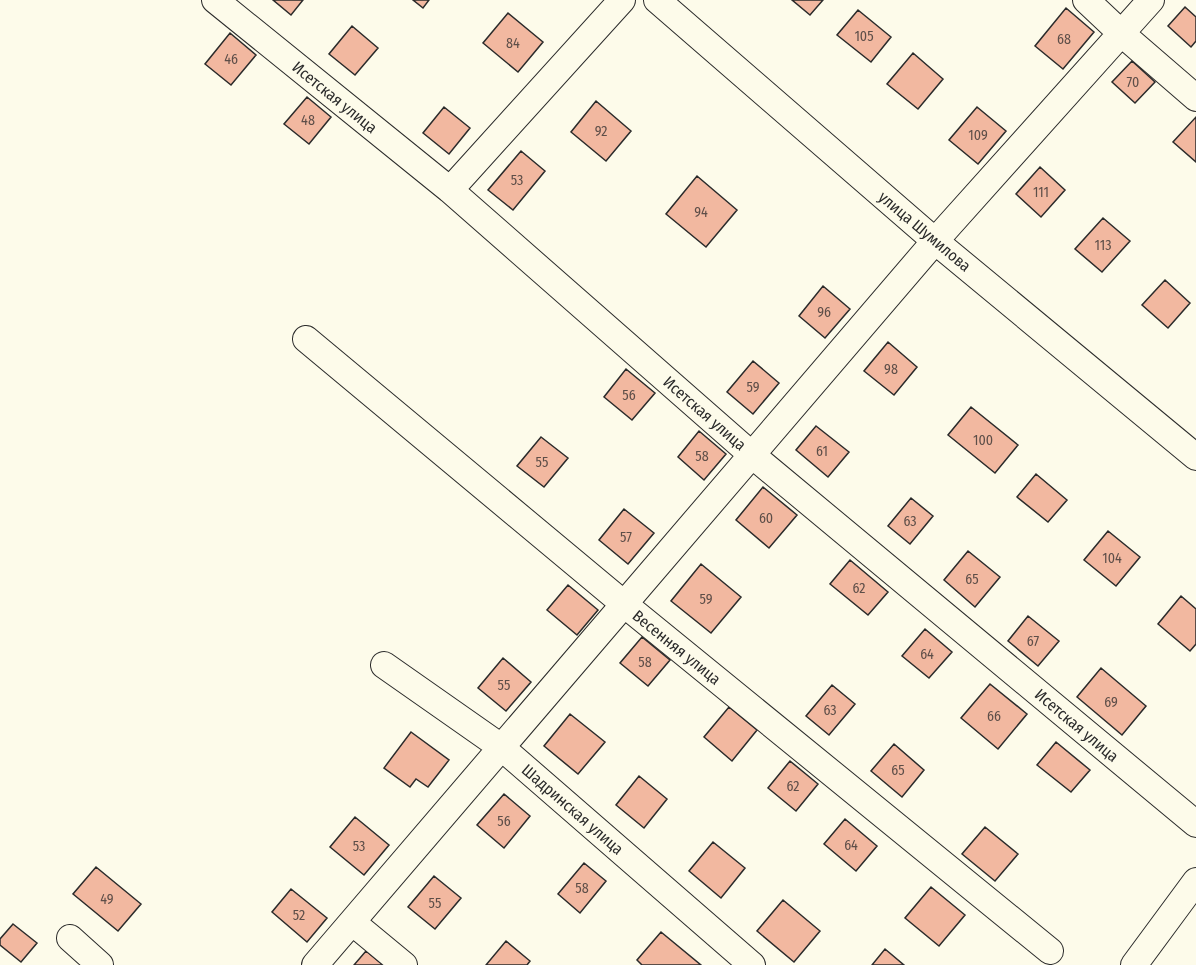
<svg xmlns="http://www.w3.org/2000/svg" width="1196" height="965" viewBox="0 0 1196 965" font-family="'Fira Sans Condensed',sans-serif">
  <style>
    .building { fill: #f2b8a0; stroke: #2b2b2b; stroke-width: 1.5 }
    .lines { fill: none; stroke-linecap: round; stroke-linejoin: round }
    .minor-casing { stroke: #2b2b2b; stroke-width: 28 }
    .minor { stroke: #fdfbea; stroke-width: 26 }
    .labels { text-anchor: middle; stroke-width: 4.5; stroke-linejoin: round; paint-order: stroke }
    .number-label { font-size: 14px; fill: #5d4e48 }
    .street-label { font-size: 16px; fill: #2b2b2b; stroke: #fdfbea }
  </style>
  <rect width="100%" height="100%" fill="#fdfbea"/>
  <path class="building" d="M273 0H303L291 15Z
    M413 0H429L423 8Z
    M792 0H823L810 15Z
    M1185 7 1196 17V41L1191 47 1168 26Z
    M1066 8 1094 32 1063 69 1035 46Z
    M858 10 891 37 871 62 837 35Z
    M508 13 543 42 518 72 483 43Z
    M352 26 378 48 355 75 329 54Z
    M230 33 256 55 231 85 205 64Z
    M913 53 943 79 918 109 887 84Z
    M1132 61 1155 82 1135 103 1112 82Z
    M307 97 331 117 309 144 284 124Z
    M596 101 631 131 606 161 571 132Z
    M444 107 470 128 449 154 423 133Z
    M977 107 1006 131 978 164 949 140Z
    M1196 117V162L1173 142Z
    M521 151 545 171 513 210 488 190Z
    M1040 167 1065 190 1041 217 1016 194Z
    M697 176 737 210 706 247 666 214Z
    M1103 218 1130 241 1102 272 1075 249Z
    M1165 280 1190 303 1168 328 1142 305Z
    M823 286 850 309 825 338 799 316Z
    M888 342 917 367 894 395 864 371Z
    M753 361 779 383 753 414 727 392Z
    M626 369 655 393 632 420 604 397Z
    M971 407 1018 445 995 473 948 435Z
    M816 426 849 452 828 477 796 450Z
    M699 431 726 454 704 480 678 457Z
    M541 437 568 458 544 487 517 466Z
    M1036 474 1067 500 1048 522 1017 497Z
    M763 487 797 515 769 548 736 520Z
    M911 498 933 516 910 544 888 526Z
    M624 509 654 533 628 564 599 540Z
    M1108 531 1140 557 1116 586 1084 560Z
    M968 551 1000 577 975 607 944 580Z
    M850 560 888 592 868 615 830 584Z
    M701 564 741 597 711 633 671 601Z
    M568 585 598 610 577 635 547 610Z
    M1181 596 1196 609V644L1190 651 1158 624Z
    M1028 616 1059 641 1038 666 1008 641Z
    M925 629 952 652 929 678 902 656Z
    M642 637 670 660 648 686 620 663Z
    M503 658 531 682 506 711 478 688Z
    M1101 668 1146 706 1122 735 1077 697Z
    M990 684 1027 714 998 749 961 718Z
    M832 685 855 704 829 735 806 716Z
    M729 707 757 730 732 761 704 737Z
    M570 714 605 742 578 774 544 746Z
    M411 732 449 760 428 787 416 779 410 787 384 768Z
    M1056 742 1090 770 1071 792 1037 765Z
    M894 744 924 770 902 797 871 771Z
    M790 761 818 784 796 811 768 788Z
    M639 776 667 799 644 828 616 805Z
    M504 794 530 816 504 848 477 825Z
    M355 817 389 845 364 875 330 847Z
    M845 819 877 846 856 871 824 844Z
    M985 827 1018 854 995 881 962 854Z
    M713 842 745 868 721 898 689 871Z
    M584 863 606 881 580 913 558 894Z
    M96 867 141 904 118 931 73 894Z
    M434 876 461 898 435 929 408 907Z
    M931 887 965 915 939 946 905 918Z
    M291 889 327 918 307 942 272 912Z
    M783 900 820 931 794 962 757 931Z
    M13 924 37 943 21 962 0 945V939Z
    M661 932 701 965H642L637 960Z
    M506 941 530 961 527 965H486Z
    M885 949 904 965H872Z
    M366 951 383 965H354Z"/>
  <g class="lines">
    <defs>
      <path id="minor" d="M215 0 450 190 752 455 1196 824
        M657 0 935 241 1196 457
        M1086 0 1122 34 1196 98
        M450 190 622 0
        M306 339 624 604 1050 951
        M384 665 501 747 752 965
        M352 922 404 965
        M70 938 100 965
        M315 965 935 241 1151 0
        M1134 965 1196 881"/>
    </defs>
    <use href="#minor" class="minor-casing"/>
    <use href="#minor" class="minor"/>
  </g>
  <g class="labels">
    <g class="number-label">
      <text x="864" y="41">105</text>
      <text x="1064" y="44">68</text>
      <text x="513" y="48">84</text>
      <text x="231" y="64">46</text>
      <text x="1133" y="87">70</text>
      <text x="308" y="125">48</text>
      <text x="601" y="136">92</text>
      <text x="978" y="140">109</text>
      <text x="517" y="185">53</text>
      <text x="1041" y="197">111</text>
      <text x="701" y="217">94</text>
      <text x="1103" y="250">113</text>
      <text x="824" y="317">96</text>
      <text x="891" y="374">98</text>
      <text x="753" y="392">59</text>
      <text x="629" y="400">56</text>
      <text x="983" y="445">100</text>
      <text x="822" y="456">61</text>
      <text x="702" y="461">58</text>
      <text x="542" y="467">55</text>
      <text x="766" y="523">60</text>
      <text x="910" y="526">63</text>
      <text x="626" y="542">57</text>
      <text x="1112" y="563">104</text>
      <text x="972" y="584">65</text>
      <text x="859" y="593">62</text>
      <text x="706" y="604">59</text>
      <text x="1033" y="646">67</text>
      <text x="927" y="659">64</text>
      <text x="645" y="667">58</text>
      <text x="504" y="690">55</text>
      <text x="1111" y="707">69</text>
      <text x="830" y="715">63</text>
      <text x="994" y="721">66</text>
      <text x="898" y="775">65</text>
      <text x="793" y="791">62</text>
      <text x="504" y="826">56</text>
      <text x="851" y="850">64</text>
      <text x="359" y="851">53</text>
      <text x="582" y="893">58</text>
      <text x="107" y="904">49</text>
      <text x="435" y="908">55</text>
      <text x="299" y="920">52</text>
    </g>
    <g class="street-label">
      <text transform="translate(335 97) rotate(39)" y="6">Исетская улица</text>
      <text transform="translate(925 231) rotate(40)" y="6">улица Шумилова</text>
      <text transform="translate(705 413) rotate(41)" y="6">Исетская улица</text>
      <text transform="translate(677 647) rotate(39)" y="6">Весенняя улица</text>
      <text transform="translate(1077 725) rotate(40)" y="6">Исетская улица</text>
      <text transform="translate(573 809) rotate(41)" y="6">Шадринская улица</text>
    </g>
  </g>
</svg>
